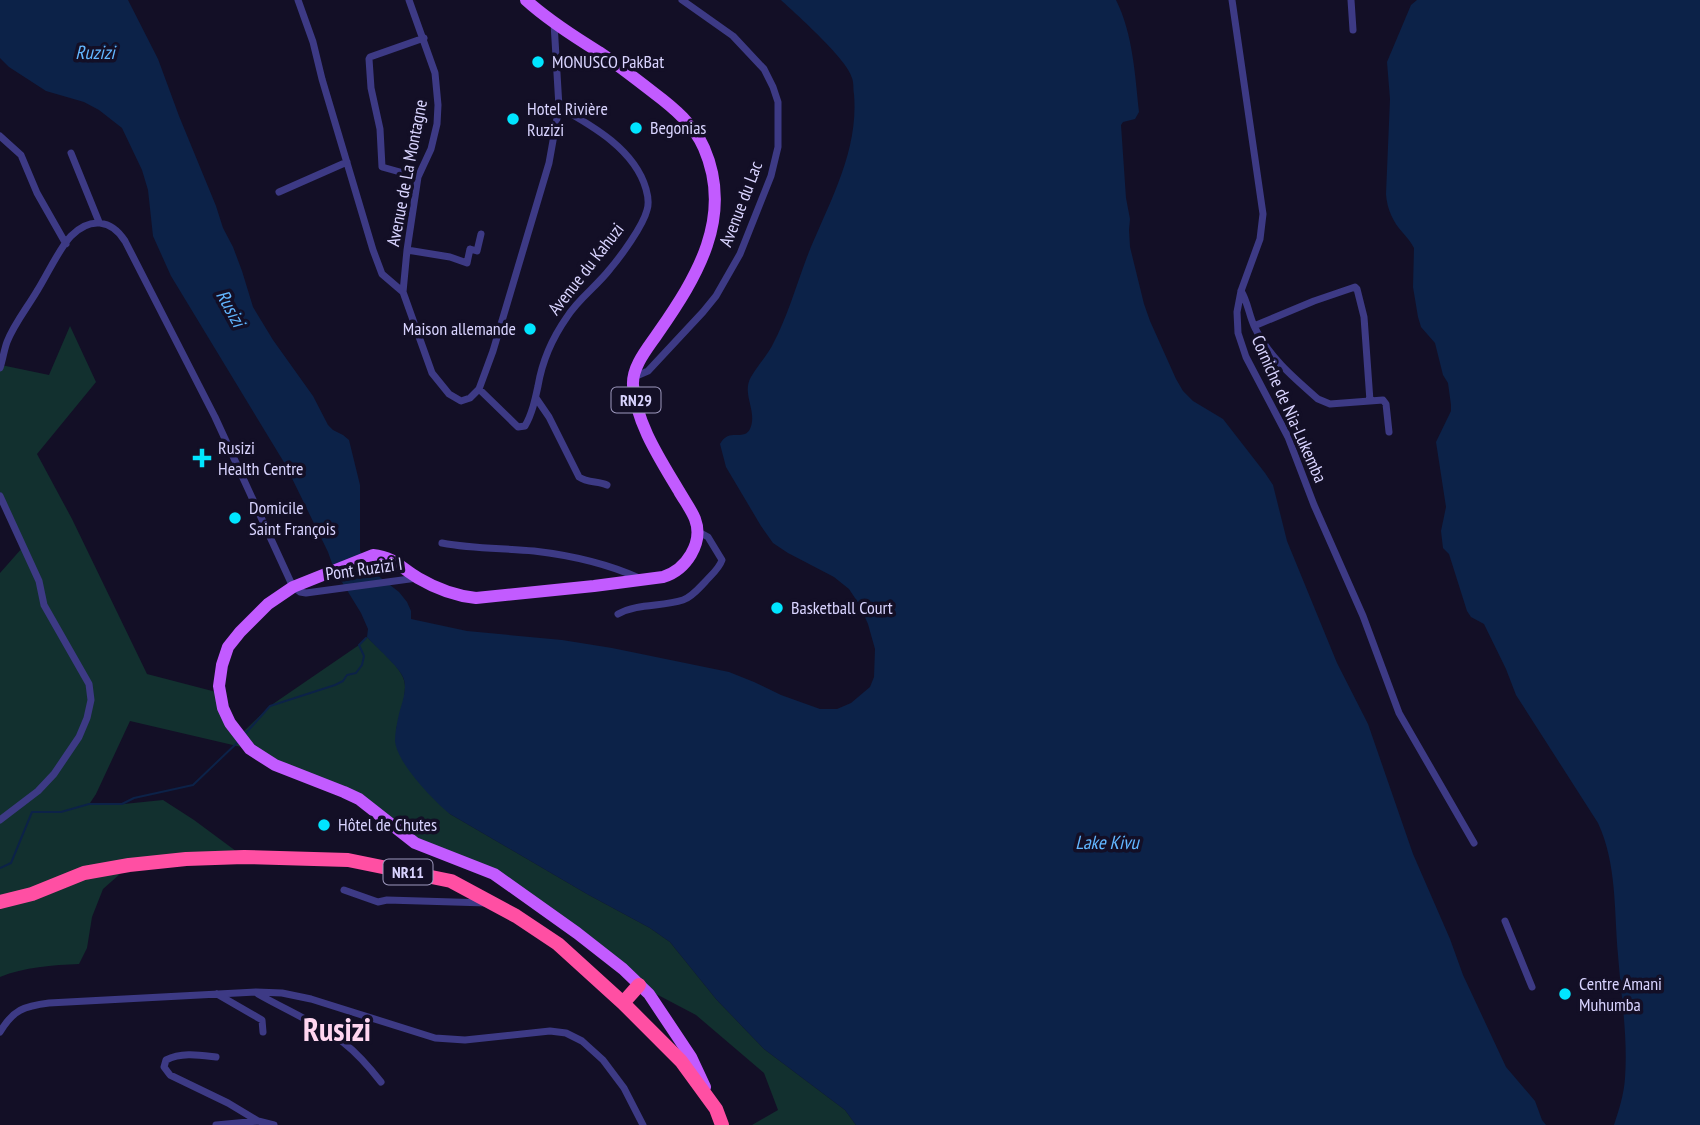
<svg xmlns="http://www.w3.org/2000/svg" width="1700" height="1125" viewBox="0 0 1700 1125" font-family="'PT Sans Narrow',sans-serif">
  <style>
    .green { fill: #12302f }
    .water { fill: #0c2248 }
    .lines { fill: none; stroke-linecap: round; stroke-linejoin: round }
    .stream { stroke: #0c2248; stroke-width: 2 }
    .street { stroke: #3d3a85; stroke-width: 7 }
    .primary { stroke: #c25bff; stroke-width: 12 }
    .highway { stroke: #ff4fa3; stroke-width: 14 }
    .poi-dot { fill: #00e5ff; stroke: #130f26; stroke-width: 2.5 }
    .labels { text-anchor: middle; stroke-width: 7; stroke-linejoin: round; paint-order: stroke }
    .shield { fill: #130f26; stroke: #9e99be; stroke-width: 2 }
    .shield-label { font-size: 16px; font-weight: bold; fill: #d9d4ff }
    .poi-label { font-size: 18px; fill: #d9d4ff; stroke: #130f26; text-anchor: start }
    .street-label { font-size: 18px; fill: #d9d4ff; stroke: #130f26 }
    .water-label { font-size: 19px; font-style: italic; fill: #62b6ff; stroke: #130f26 }
    .town-label { font-size: 32px; font-weight: bold; fill: #ffd6f0; stroke: #130f26 }
  </style>
  <rect width="100%" height="100%" fill="#130f26"/>
  <path class="green" d="M70 326 96 382 37 454 72 519 147 674 220 693 239 736 270 706 359 645 367 637C377 647 400 666 404 680 408 692 399 718 396 730L450 814 587 894 650 928 670 942 716 999 764 1049 845 1110 856 1125H752L778 1110 764 1073 696 1015 639 985 516 889 415 843 371 808 250 749 130 721 96 794 90 803 114 805 163 800 194 820 244 857 129 866 103 889 92 917 87 948 79 964C53 965 24 967 0 977V573L23 547 0 496V368L1 365 49 375Z"/>
  <path class="water" d="M0 0H128L158 59 179 116 216 206 223 228 233 247 242 271 253 307 273 340 313 396 328 425 333 430 343 435 349 440 360 485V550L363 562 372 571 399 592 407 602 411 611V619L467 631 562 640 612 648 729 672 754 682 781 695 820 709H837L851 703 870 687 874 677 875 649 868 624 859 604 849 589 834 577 788 553 773 543 761 526 726 467 720 444C729 427 743 442 750 429 758 411 741 394 751 377 757 366 766 357 772 346 787 318 796 286 807 257 828 204 859 153 854 94 853 89 854 83 852 78 848 60 796 14 781 0H1116C1133 34 1135 75 1139 112L1135 119 1123 122 1121 125 1126 198 1130 219 1129 230 1130 247 1144 304 1150 321 1176 379 1183 391 1193 401 1223 419 1265 473 1273 485 1287 541 1337 663 1368 724 1413 854 1450 939 1463 975 1506 1067 1535 1101 1542 1120 1546 1125H856L845 1110 764 1049 716 999 670 942 650 928 587 894 450 814C433 800 397 763 395 741 395 732 397 723 399 714 402 703 408 688 403 677 398 666 376 647 367 637L368 629 361 613 334 569 328 552 285 464 171 276 153 236 148 190 142 170 122 128 99 110 84 102 46 91 9 67 0 58Z
    M1417 0H1700V1125H1614C1619 1110 1624 1094 1625 1078 1628 1037 1621 995 1618 955 1614 910 1617 864 1598 823L1516 695 1506 669 1484 624 1471 617 1467 611 1449 554 1443 548 1441 531 1446 507 1436 442 1451 411V405L1448 383 1443 375 1435 343 1421 327 1418 317 1413 287 1414 248C1411 242 1408 239 1403 233 1393 222 1387 209 1386 194L1390 99 1387 62 1411 5Z"/>
  <g class="lines">
    <path class="stream" d="M245 734 270 706 335 685 343 681 347 675 356 673 362 665 364 656 359 645 366 638
      M0 868 11 863 32 812H61L89 804H122L134 798 193 785 239 741"/>
    <path class="street" d="M298 0 313 42 322 79 373 250 382 274 403 292
      M409 0 435 73 438 105 437 124 431 149 418 177 407 250 403 292 432 373 449 394 461 401 470 398 479 389 493 351 549 163 559 107
      M1232 0 1263 214 1260 239 1241 291 1237 312 1238 333 1246 357 1288 437 1314 505 1363 616 1399 713 1474 843
      M1351 0 1353 30
      M0 136 21 155 37 193 66 244
      M71 153 99 222
      M418 177 382 167 380 129 371 88 369 59 370 57 424 38
      M279 192 347 162
      M407 250 450 257 467 263 470 249 477 251 481 234
      M1241 291C1248 302 1249 316 1255 328 1269 357 1294 378 1318 399L1330 404 1383 400 1386 404 1389 432
      M1254 326 1314 301 1355 287 1357 289 1364 317 1370 401
      M0 368C3 359 4 350 7 342 14 324 27 308 37 291 46 277 60 247 71 236 90 217 111 219 125 241L215 417 293 587 300 592 306 593 417 578
      M634 377 648 371 703 312 716 296 740 254 771 176 778 147V102L773 87 764 69 733 36 682 0
      M479 389 518 427 525 426C532 414 535 400 538 386 542 362 553 337 567 317 578 299 597 286 610 269 621 256 643 226 647 210 649 204 648 196 646 189 635 150 593 126 559 107L554 23
      M536 398 549 417 579 477C587 483 598 481 607 485
      M0 496 39 581 44 605 89 684 91 700 87 718 79 737 54 774 38 791 0 820
      M442 543C473 549 503 548 534 551 568 555 608 564 639 578
      M618 614C638 603 662 607 683 600 692 597 699 588 705 582 711 575 719 569 722 560L708 537 697 531
      M344 890 378 902 387 900 487 903
      M1505 921 1532 987
      M217 994 262 1020 263 1032
      M258 994C286 1010 317 1023 344 1043 358 1054 370 1068 381 1082
      M0 1032C13 1010 24 1006 49 1003L256 992 282 993 311 999 435 1038 465 1040 550 1031 566 1033 582 1041 603 1060 624 1088 643 1125
      M216 1057C199 1055 182 1052 166 1060L164 1067 170 1075 228 1103 258 1121
      M216 1125 258 1121 274 1125"/>
    <path class="primary" d="M526 0C548 20 573 36 599 52 618 65 636 79 654 93 674 108 694 125 704 148 734 217 697 277 658 333 648 348 632 366 633 385 636 423 660 459 679 491 684 500 691 509 695 519 704 543 686 570 663 577L594 586 476 598C457 596 435 588 418 578 401 568 394 557 373 555L293 587 268 604 240 632 228 647 222 665 219 686 223 708 230 723 250 749 275 765 344 792 359 799 415 843 494 874 577 933 623 969 649 994 691 1057 705 1087"/>
    <path class="highway" d="M0 902 32 894 84 873 129 865 186 859 244 857 348 860 451 881 516 916 558 944 623 1003 681 1061 716 1109 722 1125
      M623 1003 639 985"/>
  </g>
  <g class="poi-dot">
    <circle cx="538" cy="62" r="7"/>
    <circle cx="513" cy="119" r="7"/>
    <circle cx="636" cy="128" r="7"/>
    <circle cx="530" cy="329" r="7"/>
    <path d="M198.5 447.5h7v7h7v7h-7v7h-7v-7h-7v-7h7z"/>
    <circle cx="235" cy="518" r="7"/>
    <circle cx="777" cy="608" r="7"/>
    <circle cx="324" cy="825" r="7"/>
    <circle cx="1565" cy="994" r="7"/>
  </g>
  <g class="labels">
    <g class="shield">
      <rect x="611.5" y="387.5" width="49" height="25" rx="5"/>
      <rect x="383.5" y="859.5" width="49" height="25" rx="5"/>
    </g>
    <g class="shield-label">
      <text x="636" y="406">RN29</text>
      <text x="408" y="878">NR11</text>
    </g>
    <g class="poi-label">
      <text x="552" y="68">MONUSCO PakBat</text>
      <text x="527" y="115">Hotel Rivière<tspan x="527" dy="21">Ruzizi</tspan></text>
      <text x="650" y="134">Begonias</text>
      <text x="516" y="335" text-anchor="end">Maison allemande</text>
      <text x="218" y="454">Rusizi<tspan x="218" dy="21">Health Centre</tspan></text>
      <text x="249" y="514">Domicile<tspan x="249" dy="21">Saint François</tspan></text>
      <text x="791" y="614">Basketball Court</text>
      <text x="338" y="831">Hôtel de Chutes</text>
      <text x="1579" y="990">Centre Amani<tspan x="1579" dy="21">Muhumba</tspan></text>
    </g>
    <g class="street-label">
      <text transform="translate(407 173) rotate(-79)" y="6">Avenue de La Montagne</text>
      <text transform="translate(741 204) rotate(-69)" y="6">Avenue du Lac</text>
      <text transform="translate(586 269) rotate(-52)" y="6">Avenue du Kahuzi</text>
      <text transform="translate(1289 409) rotate(66)" y="6">Corniche de Nia-Lukemba</text>
      <text transform="translate(364 569) rotate(-8)" y="6">Pont Ruzizi I</text>
    </g>
    <g class="water-label">
      <text x="95" y="59">Ruzizi</text>
      <text transform="translate(231 308) rotate(61)" y="7">Rusizi</text>
      <text x="1107" y="849">Lake Kivu</text>
    </g>
    <g class="town-label">
      <text x="337" y="1041">Rusizi</text>
    </g>
  </g>
</svg>
